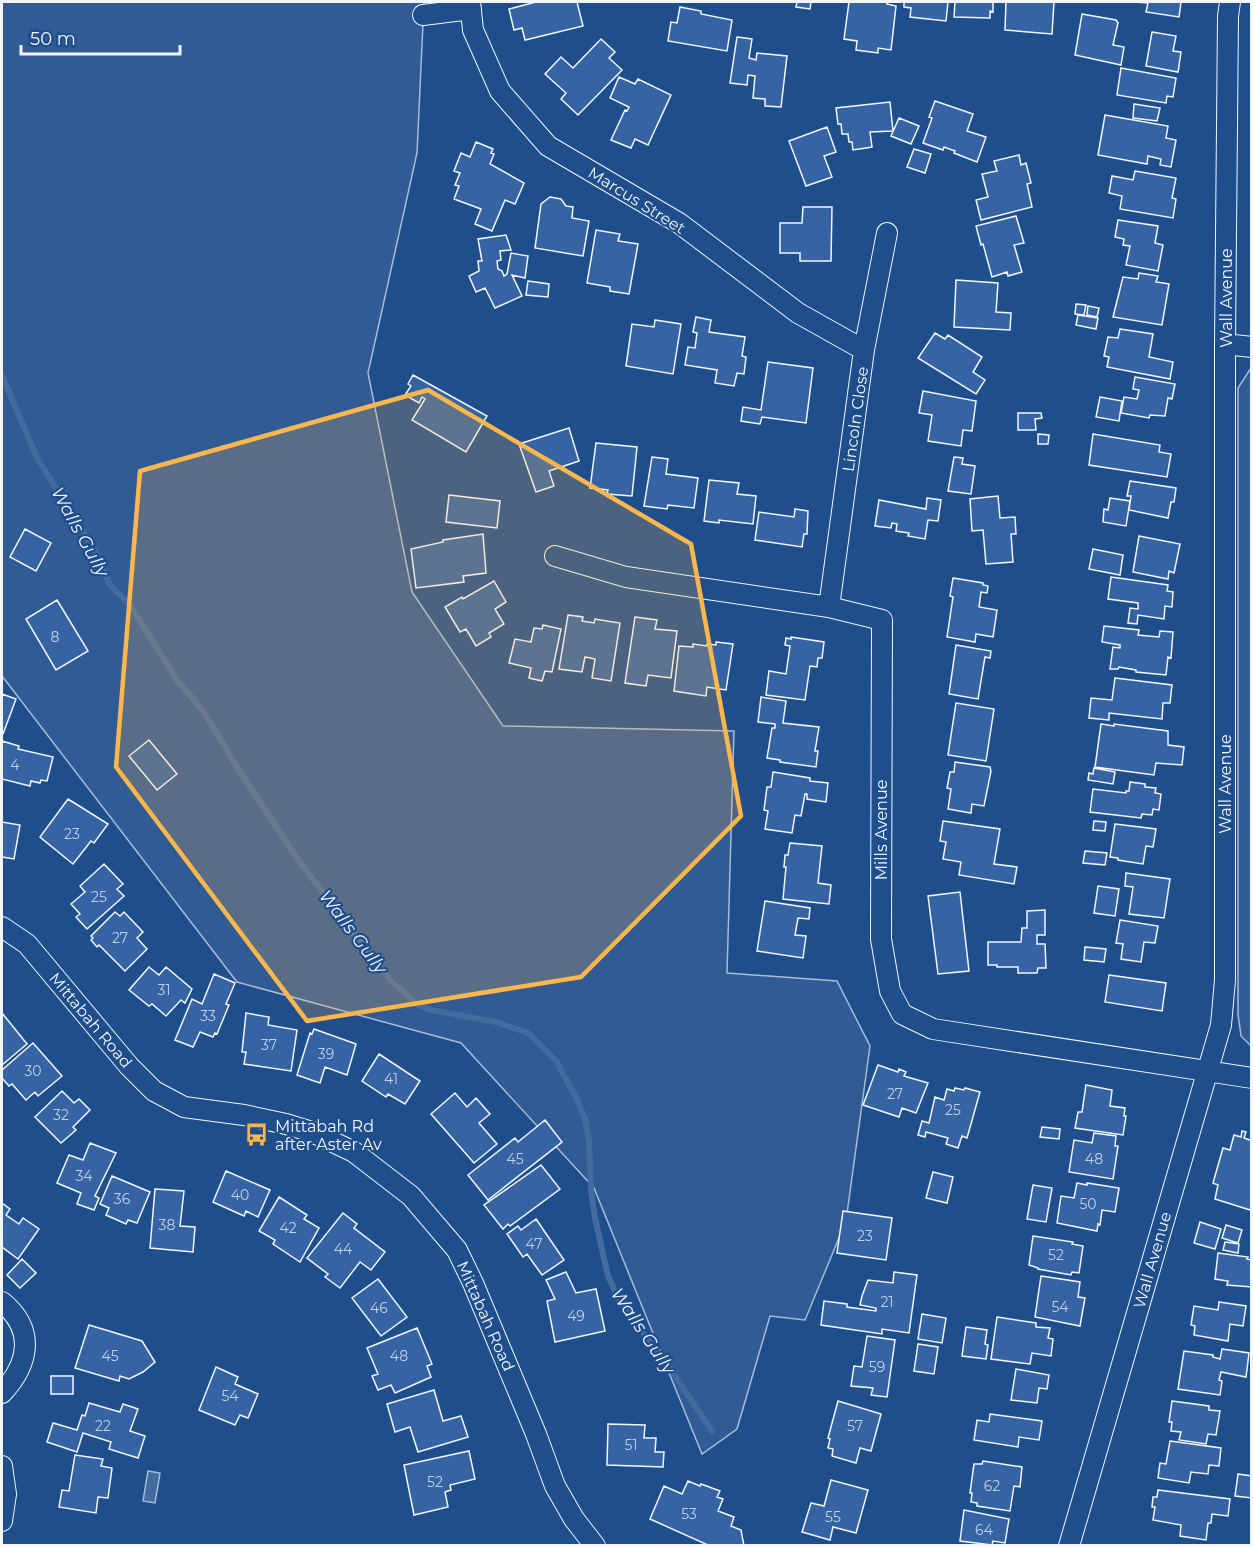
<svg xmlns="http://www.w3.org/2000/svg" width="1253" height="1547" viewBox="0 0 1253 1547" font-family="Montserrat,sans-serif">
  <style>
    .green { fill: #305b95; stroke: #a8bbd7; stroke-width: 1.5 }
    .water { fill: #446ba0; stroke: #a8bbd7; stroke-width: 1.5 }
    .lines { fill: none; stroke-linecap: round; stroke-linejoin: round }
    .stream { stroke: #446ba0; stroke-width: 6 }
    .building { fill: #3563a3; stroke: #f2f6ff; stroke-width: 1.5 }
    .street-casing { stroke: #f2f6ff; stroke-width: 22 }
    .street { stroke: #1f4e8c; stroke-width: 20 }
    .marked { fill: #ffb74d; fill-opacity: 0.2; stroke: #ffb74d; stroke-width: 4.5; stroke-linejoin: round }
    .labels { text-anchor: middle; stroke-width: 4.5; stroke-linejoin: round; paint-order: stroke }
    .number-label { font-size: 14px; fill: #c3d1e8 }
    .street-label { font-size: 16px; fill: #f2f6ff; stroke: #1f4e8c }
    .poi-label { font-size: 16px; fill: #f2f6ff; stroke: #1f4e8c; text-anchor: start }
    .water-label { font-size: 18px; font-style: italic; fill: #f2f6ff; stroke: #1f4e8c }
  </style>
  <rect width="100%" height="100%" fill="#1f4e8c"/>
  <path class="green" d="M2 2H424L417 153 368 373 412 592 503 726 734 731 727 973 837 981 870 1046 846 1221 805 1320 770 1316 737 1429 702 1454 594 1188 461 1043 237 982 2 676Z
    M1251 368V1046L1241 1036 1238 1014V388Z"/>
  <path class="water" d="M148 1471 160 1473 155 1503 143 1501Z"/>
  <g class="lines">
    <path class="stream" d="M2 375 37 458 94 549 110 585 130 605 177 680 204 712 237 767 296 857 391 981 418 1005 430 1010 496 1022 528 1033 556 1061 576 1097 585 1119 589 1140 591 1190 595 1218 608 1276 620 1302 671 1370 712 1431"/>
  </g>
  <path class="building" d="M536 2H577L583 26 525 40 522 28 514 30 509 9Z
    M797 2H811L810 9 796 7Z
    M849 2H888L887 4 896 6 891 50 878 48V53L856 50 857 41 844 39Z
    M904 2H948L946 21 910 17 911 8 904 7Z
    M955 2H993V12L990 11V18L954 17Z
    M1006 2H1054L1052 34 1005 30Z
    M1135 2H1181L1179 17 1146 12 1148 3Z
    M680 7 701 11V14L732 20 727 51 668 41 671 22 677 23Z
    M1082 14 1116 20 1118 23 1113 45 1124 47 1121 65 1075 55Z
    M1152 32 1176 36 1173 51 1181 52 1178 72 1146 66Z
    M737 37 752 39 749 58 756 60 757 53 787 56 781 107 765 106V99L753 98 755 76 748 75 747 85 730 83Z
    M601 39 615 52 609 58 622 70 578 115 561 99 566 93 545 74 561 57 573 68Z
    M1121 68 1176 78 1173 97 1167 96 1166 103 1117 95Z
    M619 77 635 84 638 79 671 95 648 145 635 139 631 148 611 140 625 110 627 111 629 107 610 98Z
    M935 101 973 114 967 131 986 137 977 162 954 153 955 151 944 147 943 150 923 143 932 118 929 117Z
    M890 102 893 131 870 132 872 147 853 150 852 142H849L848 134H842L841 124H838L836 108Z
    M1134 104 1160 108 1157 121 1133 118Z
    M1105 115 1168 126 1166 138 1176 140 1171 167 1160 165 1161 159 1148 156 1147 164 1098 155Z
    M899 118 919 126 911 144 891 136Z
    M827 127 836 152 824 156 832 177 806 186 789 141Z
    M476 142 493 149 491 153 494 154 490 164 524 183 515 204 505 200 492 231 475 224 481 209 454 199 459 186 455 185 460 173 454 171 461 153 470 157Z
    M914 149 931 154 925 173 907 167Z
    M1019 155 1021 165 1026 163 1031 183 1027 184 1032 207 981 220 976 200 988 197 982 174 997 171 994 161Z
    M1135 171 1176 178 1172 198 1176 199 1173 218 1120 209 1122 196 1109 193 1112 176 1133 180Z
    M550 197 561 199 566 206 573 207 572 218 589 221 583 256 535 248 541 204Z
    M803 207H832L831 261H800V253H780V223H802Z
    M1016 216 1024 243 1014 245 1022 272 1008 276 1007 272 992 277 983 244 981 245 976 226Z
    M1118 220 1158 226 1155 243 1163 245 1158 271 1126 265 1130 246 1123 245 1124 239 1115 237Z
    M596 230 620 234 618 241 638 244 629 294 610 291V287L587 283Z
    M506 235 511 250 500 251 501 260 497 261 498 269 502 271 504 276 507 274 511 253 528 256 525 278 512 275 522 296 495 308 485 288 476 292 469 276 479 271 478 261H482L478 239Z
    M1139 273 1158 276 1156 282 1169 284 1162 325 1113 317 1123 277 1138 279Z
    M956 280 998 283 996 312 1011 313 1010 330 954 327Z
    M528 281 549 284 548 297 526 295Z
    M1076 304 1086 305 1084 315 1075 314Z
    M1088 306 1099 308 1097 317 1087 315Z
    M1078 315 1098 318 1096 329 1076 325Z
    M696 317 711 320 709 332 745 337 742 356 746 357 744 374 737 373 734 386 715 383 717 370 685 365 688 347 695 348 697 333 693 332Z
    M655 320 681 324 673 374 626 366 632 324 654 327Z
    M1120 329 1153 334 1149 357 1173 362 1170 379 1107 367 1109 357 1104 356 1108 337 1118 338Z
    M935 333 945 339 948 335 982 357 973 372 985 380 976 394 918 358Z
    M768 362 813 368 806 423 762 417 760 424 741 421 743 407 761 410Z
    M413 375 487 416 466 452 412 420 425 399 422 397 419 403 405 395 411 386 408 384Z
    M1135 377 1175 384 1172 399 1168 398 1165 416 1150 415 1149 418 1121 413 1124 397 1137 399 1139 390 1133 389Z
    M923 391 976 401 972 431 963 430 961 446 928 441 932 415 919 413Z
    M1100 397 1122 401 1119 421 1096 417Z
    M1018 413H1041L1042 418 1035 419 1036 430H1018Z
    M569 428 579 461 549 471 554 486 536 492 519 444Z
    M1038 434 1049 435 1048 444H1038Z
    M1093 434 1160 445 1159 452 1171 454 1167 477 1089 465Z
    M596 443 637 447 632 496 607 494 608 490 590 488Z
    M652 457 668 459 666 474 698 478 694 508 668 505 667 509 644 506Z
    M954 457 963 458 962 464 975 466 971 494 948 491Z
    M709 480 739 483 737 494 756 496 753 524 719 520V523L704 521Z
    M1130 481 1176 488 1174 502H1171L1168 518 1129 510 1131 496H1127Z
    M449 495 500 501 497 528 446 522Z
    M998 496 1000 518 1015 517 1016 534H1011L1013 562 986 564 983 530 972 531 970 499Z
    M927 498 941 500 938 521 928 520 925 539 908 536 909 533 896 531 897 524 892 523 891 528 875 526 879 500 926 509Z
    M1110 498 1130 501 1126 526 1103 522 1104 509 1108 510Z
    M795 509 808 511 807 534H804L802 547 755 540 759 512 794 517Z
    M25 529 51 543 36 571 10 557Z
    M483 534 486 573 463 576 464 582 416 588 411 549 443 542V540Z
    M1139 536 1180 544 1174 573 1169 571 1168 579 1133 572Z
    M1093 549 1123 555 1120 575 1089 569Z
    M1111 577 1168 585 1167 591 1173 592 1172 607 1165 606 1164 619 1138 615 1137 624 1128 623 1130 608 1138 609V603L1108 599Z
    M953 578 983 583V585L988 586 987 593 981 592 979 607 997 610 993 637 976 634 975 642 947 637 953 597 950 596Z
    M494 581 506 602 495 609 504 624 489 633 491 637 476 646 466 629 460 632 445 607 462 597 463 599Z
    M57 600 88 651 56 670 26 619Z
    M568 615 583 617 582 621 594 623 595 619 620 623 611 681 592 678 595 659 585 657 582 672 559 669Z
    M635 617 657 620 655 629 677 631 671 678 648 675 646 686 625 683Z
    M543 625 561 629 552 672 545 671 542 681 529 678 531 668 509 663 515 639 531 642 534 628 542 629Z
    M1104 626 1139 630 1138 635 1159 637 1160 631 1173 632 1171 658 1168 657 1166 675 1136 672V670L1119 667 1118 669H1110L1113 647 1120 648V645L1102 642Z
    M791 637 824 642 822 658H818L817 667 810 666 805 700 766 695 769 671 786 674 790 646 785 645 786 638 791 639Z
    M716 642 733 644 726 690 707 687 706 696 674 691 679 646 693 647V644L707 646V644L716 645Z
    M956 645 991 651 990 658 985 657 978 699 949 694Z
    M1115 678 1172 685 1170 703H1163L1162 719 1109 713V720L1089 718 1091 698 1112 700Z
    M2 694 16 699 3 734H2Z
    M761 697 786 701 783 723 819 727 815 751H818L816 767 780 762V760L767 758 772 728H775V724L758 722Z
    M956 703 994 709 986 761 948 755Z
    M1101 724 1114 726V724L1168 731V745L1184 747 1182 765 1156 763 1154 775 1095 767Z
    M149 740 177 774 157 790 129 756Z
    M2 741 19 746 18 749 53 757 47 781 41 780 40 783 31 781 30 786 2 779Z
    M955 762 990 767 991 771 984 806 972 804 971 813 948 809 951 789 947 788 950 772H954Z
    M1094 768 1115 772 1113 784 1088 780 1089 773 1093 774Z
    M773 772 810 778V781L828 783 826 802 807 799V794H805L801 816 795 815 792 833 765 829 768 811 764 810 767 787H771Z
    M1130 782 1145 784V787L1156 788 1155 793 1161 794 1159 810 1153 809 1152 815 1142 814 1141 818 1090 812 1093 789 1126 793V791H1129Z
    M68 799 108 824 94 843 91 841 73 864 40 837Z
    M943 821 1000 829 994 864 1017 867 1014 884 959 875 961 862 943 859 946 842 940 841Z
    M1094 821 1106 822 1105 831 1093 830Z
    M2 822 20 825 14 859 2 857V863Z
    M1115 824 1156 829 1153 847 1146 846 1143 864 1118 860V858L1110 857Z
    M790 843 822 846 818 883 831 885 829 904 783 899 786 867H784L785 855H788Z
    M1085 851 1107 853 1105 865 1083 863Z
    M104 864 123 884 117 889 124 896 87 929 76 917 80 914 71 904 85 892 80 886Z
    M1126 873 1170 879 1164 918 1129 914 1133 887 1125 886Z
    M1098 886 1119 889 1115 916 1094 913Z
    M960 892 969 971 938 974 928 896Z
    M765 901 810 908 809 919 798 918 795 935 806 936 803 958 757 951Z
    M1045 910V935H1037V944H1045L1046 968H1038L1037 973H1018V967H997V965H988V942H1021L1022 928H1027V911Z
    M115 912 120 916 124 912 143 932 137 938 147 949 125 971 99 945 97 947 91 940 93 938 91 936Z
    M1120 920 1158 926 1155 943 1144 942 1141 962 1121 959 1123 944 1116 943Z
    M1085 947 1106 949 1104 962 1084 960Z
    M149 967 159 975 166 967 192 989 185 1003 181 1000 166 1016 152 1004 149 1006 129 990Z
    M214 974 235 983 226 1004 229 1005 217 1034 215 1033 213 1037 200 1032 193 1047 175 1040 192 999 202 1004Z
    M1109 975 1166 983 1162 1011 1105 1002Z
    M2 1013 27 1044 2 1065Z
    M246 1013 269 1017 268 1025 297 1030 291 1071 244 1064 246 1052H242Z
    M314 1029 356 1044 347 1075 325 1067 320 1083 297 1075 310 1033 312 1034Z
    M33 1043 62 1076 38 1096 35 1092 26 1100 12 1084 9 1086 2 1078V1070Z
    M379 1054 420 1081 405 1104 388 1094 386 1097 362 1081Z
    M878 1065 898 1072 899 1069 906 1072 904 1076 928 1083 916 1113 902 1108 899 1117 863 1105Z
    M1086 1085 1112 1090 1110 1106 1125 1108 1124 1116H1126L1123 1135 1075 1128 1078 1112H1082Z
    M955 1088 964 1090 965 1088 980 1092 967 1138 962 1136 958 1148 946 1144 948 1138 926 1132 925 1137 918 1135 922 1121 929 1123 935 1097 944 1100 947 1089 954 1091Z
    M62 1091 74 1103 79 1099 90 1110 73 1127 76 1130 61 1143 35 1117Z
    M455 1093 467 1107 476 1098 490 1114 479 1123 497 1144 474 1163 431 1114Z
    M545 1120 562 1142 488 1200 468 1175 515 1138 518 1142Z
    M1042 1127 1060 1129 1059 1139 1040 1137Z
    M1242 1131 1246 1132 1244 1138 1250 1140 1252 1137V1204L1250 1210 1215 1199 1218 1185 1213 1183 1223 1148 1230 1150 1234 1135 1241 1137Z
    M1094 1133 1116 1136 1115 1146H1118L1113 1179 1069 1172 1074 1140 1092 1143Z
    M90 1143 116 1153 95 1196 99 1198 94 1210 77 1204 81 1193 57 1183 69 1155 83 1160Z
    M541 1165 560 1189 510 1226 508 1224 503 1229 484 1205Z
    M226 1171 270 1190 258 1217 246 1211 244 1216 213 1202Z
    M933 1172 953 1177 947 1203 926 1198Z
    M112 1176 150 1192 137 1223 128 1220 126 1224 106 1215 109 1208 100 1204Z
    M1077 1183 1087 1185V1183L1119 1188 1115 1212 1102 1210 1100 1225 1098 1224 1097 1231 1057 1223 1061 1196 1074 1198Z
    M1033 1185 1052 1188 1046 1222 1027 1219Z
    M155 1189 184 1191 180 1226 195 1227 193 1252 150 1248Z
    M279 1197 307 1215 304 1219 319 1228 300 1262 273 1244 275 1240 259 1231Z
    M2 1203 10 1209 6 1215 19 1224 23 1218 39 1229 18 1259 2 1247Z
    M843 1211 892 1218 886 1260 837 1253Z
    M343 1213 357 1224 354 1228 385 1252 371 1270 360 1262 340 1288 325 1277 328 1274 307 1258Z
    M536 1219 564 1260 542 1275 527 1254 523 1257 507 1234 518 1226 521 1230Z
    M1200 1222 1221 1229 1215 1249 1194 1243Z
    M1226 1225 1242 1230 1238 1243 1222 1238Z
    M1033 1236 1073 1242 1072 1244 1083 1246 1079 1273 1072 1272 1071 1275 1038 1269V1268L1029 1265Z
    M1225 1242 1239 1244 1238 1253 1223 1250Z
    M1218 1253 1248 1257 1247 1259 1252 1260V1287L1227 1285 1228 1281 1215 1279Z
    M22 1259 36 1273 20 1288 7 1275Z
    M566 1272 576 1293 596 1289 605 1331 555 1342 547 1301 555 1299 546 1280Z
    M894 1272 917 1275 909 1333 882 1329V1334L821 1325 824 1301 847 1304V1307L876 1311V1308L860 1305 862 1296 868 1280 893 1283Z
    M1041 1276 1080 1282 1078 1297 1085 1298 1080 1326 1035 1317Z
    M378 1279 407 1317 381 1336 352 1298Z
    M1219 1302 1246 1306 1243 1326 1230 1324 1228 1341 1194 1335 1195 1326 1191 1325 1194 1306 1218 1310Z
    M922 1314 946 1318 942 1343 918 1339Z
    M997 1317 1036 1323V1327L1050 1328 1048 1338 1053 1339 1051 1356 1032 1353 1030 1364 991 1359Z
    M89 1325 142 1341 155 1362 143 1372 129 1379 120 1376 119 1381 75 1368Z
    M966 1327 987 1330 985 1344 988 1345 986 1359 962 1356Z
    M417 1328 432 1364 427 1366 431 1377 395 1393 391 1385 378 1390 372 1376 378 1374 367 1348Z
    M867 1336 895 1340 887 1397 871 1395 873 1388 851 1386 854 1366 862 1367Z
    M918 1344 938 1347 934 1374 914 1371Z
    M1222 1349 1249 1353 1246 1377 1221 1372 1219 1380 1222 1381 1220 1395 1178 1389 1184 1351 1213 1355V1357L1220 1359Z
    M216 1367 238 1377 235 1384 258 1394 248 1418 240 1415 235 1425 199 1410Z
    M1016 1369 1049 1375 1047 1389 1039 1388 1037 1403 1011 1400Z
    M51 1376H73V1394H51Z
    M434 1390 443 1421 461 1416 468 1437 418 1452 410 1427 395 1432 387 1404Z
    M838 1401 881 1414 871 1451 860 1448 856 1463 832 1456 833 1449 828 1448 830 1439 828 1438Z
    M1172 1401 1209 1406V1410L1220 1411 1216 1435 1208 1434 1206 1444 1179 1440 1181 1432 1171 1431 1172 1422H1169Z
    M89 1403 120 1412 123 1404 138 1409 130 1431 145 1436 138 1458 109 1449 111 1442 83 1433 77 1452 47 1442 53 1423 77 1430 82 1415 85 1416Z
    M990 1414 1042 1421 1039 1440 1019 1437 1018 1447 974 1440 977 1420 989 1422Z
    M608 1424 645 1425 644 1438H656L655 1452H664L663 1467 607 1465Z
    M1170 1441 1221 1448 1219 1466 1209 1465 1208 1474 1191 1472 1189 1483 1158 1478 1160 1463 1166 1464Z
    M469 1451 475 1479 450 1485 451 1490 445 1492 448 1507 414 1515 404 1465Z
    M75 1455 103 1459 101 1466 112 1468 108 1498 98 1497 96 1513 59 1507 62 1490 69 1491Z
    M983 1461 1022 1467 1020 1487 1014 1486 1010 1511 977 1506V1503L971 1502 972 1493H970L974 1464H982Z
    M1238 1474 1252 1476V1498L1235 1496Z
    M831 1480 868 1490 856 1533 833 1527 830 1540 802 1532 811 1503 824 1506Z
    M688 1481 700 1486 701 1484 720 1491 717 1497 723 1499 718 1511 734 1517 731 1526 741 1530 744 1546H710L650 1519 664 1486 682 1494Z
    M1158 1490 1230 1499 1228 1516 1212 1514 1211 1523H1208L1206 1540 1180 1536 1181 1525 1153 1520 1155 1507H1152L1153 1497H1157Z
    M964 1510 1009 1519 1005 1543 993 1541 992 1545 960 1541Z"/>
  <g class="lines">
    <defs>
      <path id="street" d="M470 2 473 30 500 91 548 146 679 223 798 313 864 350
        M423 15 471 9
        M1225 344 1252 347
        M555 556 626 577 829 607 882 620 881 939 890 991 902 1014 933 1029 1252 1078
        M829 607 864 350 887 233
        M2 927 27 944 129 1066 154 1091 184 1107 244 1115 286 1124 312 1132 354 1152 411 1196 457 1250 473 1283 536 1434 555 1486 574 1519 595 1546
        M2 1302C36 1330 29 1364 2 1393
        M2 1466 6 1494 2 1521
        M1069 1546 1221 1025 1225 980V344L1228 16 1230 2"/>
    </defs>
    <use href="#street" class="street-casing"/>
    <use href="#street" class="street"/>
  </g>
  <path class="marked" d="M428 390 691 544 741 816 581 977 307 1021 116 767 140 471Z"/>
  <defs>
    <symbol id="bus-bare" viewBox="-9 -9 18 18"><path d="M-5-6H5V4H4V6H2V4H-2V6H-4V4H-5ZM-3.5-4V0h7V-4ZM-3.5 1.2v1.5H-2V1.2ZM2 1.2v1.5H3.5V1.2Z" fill="#ffb74d" stroke="#1f4e8c" stroke-width="2.5" paint-order="stroke"/></symbol>
  </defs>
  <g fill-rule="evenodd">
    <use href="#bus-bare" x="240" y="1118" width="33" height="33"/>
  </g>
  <g class="labels">
    <g class="number-label">
      <text x="55" y="642">8</text>
      <text x="15" y="770">4</text>
      <text x="72" y="839">23</text>
      <text x="99" y="902">25</text>
      <text x="120" y="943">27</text>
      <text x="164" y="995">31</text>
      <text x="208" y="1021">33</text>
      <text x="269" y="1050">37</text>
      <text x="326" y="1059">39</text>
      <text x="33" y="1076">30</text>
      <text x="391" y="1084">41</text>
      <text x="895" y="1099">27</text>
      <text x="953" y="1115">25</text>
      <text x="61" y="1120">32</text>
      <text x="515" y="1164">45</text>
      <text x="1094" y="1164">48</text>
      <text x="84" y="1181">34</text>
      <text x="240" y="1200">40</text>
      <text x="122" y="1204">36</text>
      <text x="1088" y="1209">50</text>
      <text x="167" y="1230">38</text>
      <text x="288" y="1233">42</text>
      <text x="865" y="1241">23</text>
      <text x="534" y="1249">47</text>
      <text x="343" y="1254">44</text>
      <text x="1056" y="1260">52</text>
      <text x="887" y="1307">21</text>
      <text x="1060" y="1312">54</text>
      <text x="379" y="1313">46</text>
      <text x="576" y="1321">49</text>
      <text x="110" y="1361">45</text>
      <text x="399" y="1361">48</text>
      <text x="877" y="1372">59</text>
      <text x="230" y="1401">54</text>
      <text x="103" y="1431">22</text>
      <text x="855" y="1431">57</text>
      <text x="631" y="1450">51</text>
      <text x="435" y="1487">52</text>
      <text x="992" y="1491">62</text>
      <text x="689" y="1519">53</text>
      <text x="833" y="1522">55</text>
      <text x="984" y="1535">64</text>
    </g>
    <g class="street-label">
      <text transform="translate(637 200) rotate(32)" y="6">Marcus Street</text>
      <text transform="translate(1226 298) rotate(-90)" y="6">Wall Avenue</text>
      <text transform="translate(855 419) rotate(-82)" y="6">Lincoln Close</text>
      <text transform="translate(1225 784) rotate(-90)" y="6">Wall Avenue</text>
      <text transform="translate(881 830) rotate(-90)" y="6">Mills Avenue</text>
      <text transform="translate(91 1020) rotate(50)" y="6">Mittabah Road</text>
      <text transform="translate(1152 1260) rotate(-74)" y="6">Wall Avenue</text>
      <text transform="translate(486 1316) rotate(66)" y="6">Mittabah Road</text>
    </g>
    <g class="poi-label">
      <text x="275" y="1132">Mittabah Rd<tspan x="275" dy="18">after Aster Av</tspan></text>
    </g>
    <g class="water-label">
      <text transform="translate(80 532) rotate(61)" y="6">Walls Gully</text>
      <text transform="translate(353 932) rotate(53)" y="6">Walls Gully</text>
      <text transform="translate(643 1331) rotate(56)" y="6">Walls Gully</text>
    </g>
  </g>
  <rect width="1253" height="1547" fill="none" stroke="#f2f6ff" stroke-width="6"/>
  <path d="M21 45v9h159v-9" fill="none" stroke="#f2f6ff" stroke-width="3"/>
  <text x="30" y="45" font-size="18" fill="#f2f6ff" stroke="#1f4e8c" stroke-width="4.5" paint-order="stroke">50 m</text>
</svg>
